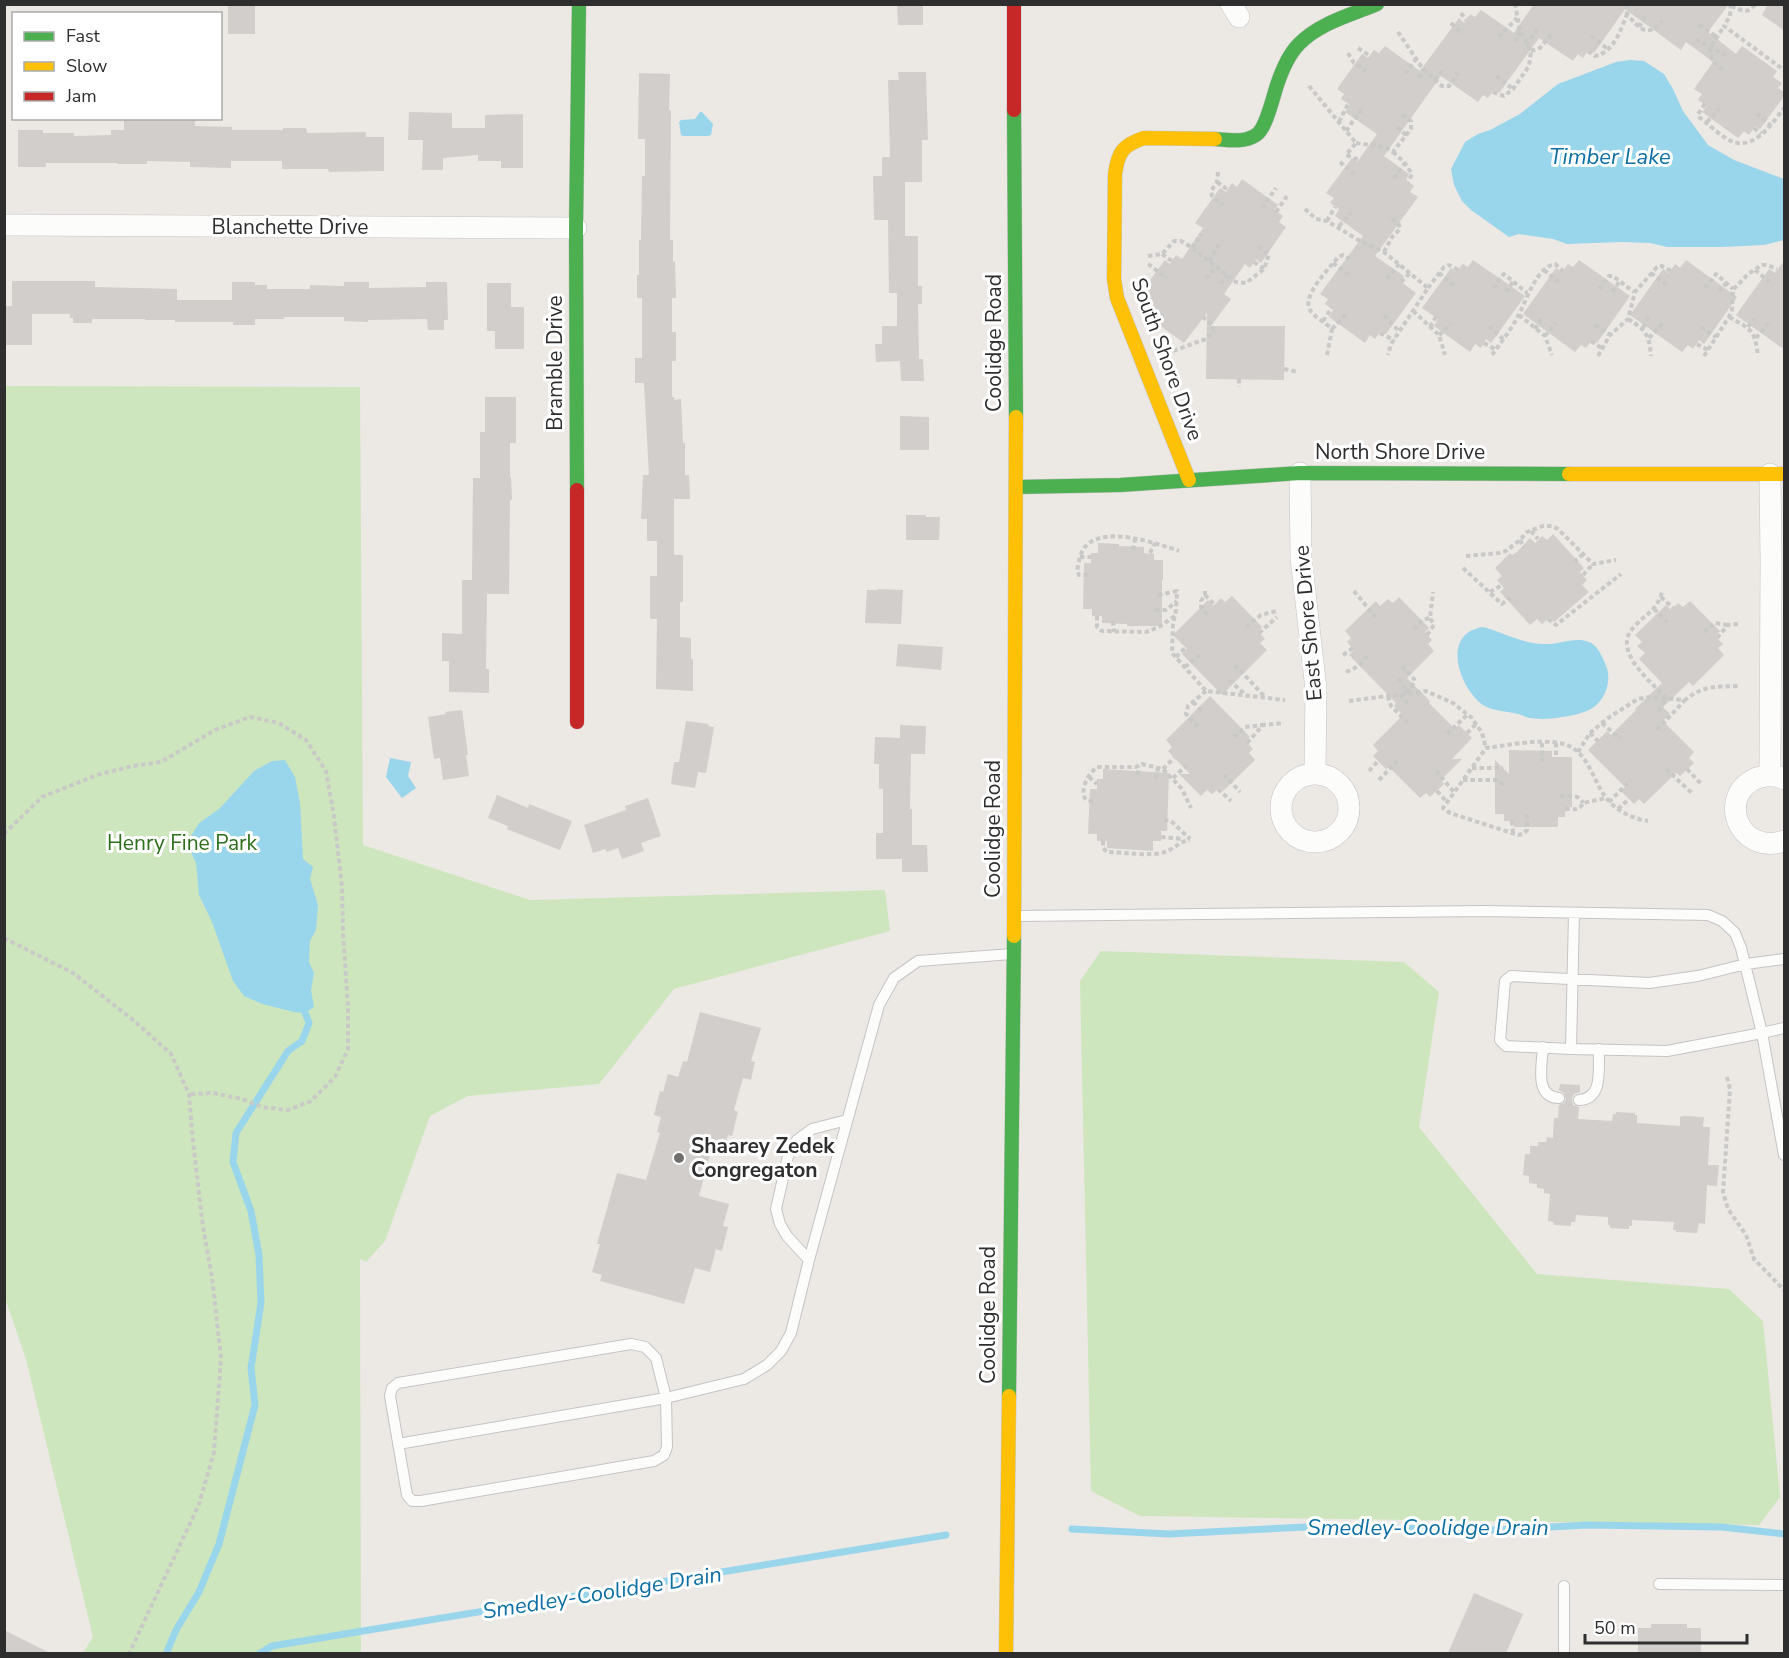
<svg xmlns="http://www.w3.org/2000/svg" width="1789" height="1658" viewBox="0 0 1789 1658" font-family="'Nunito Sans',sans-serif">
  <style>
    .green { fill: #cee6be }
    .water { fill: #99d6ec }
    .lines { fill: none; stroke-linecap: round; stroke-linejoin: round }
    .stream { stroke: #99d6ec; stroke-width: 7 }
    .building { fill: #d1cecb }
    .lane-casing { stroke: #c5c4c5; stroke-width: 12 }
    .street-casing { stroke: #c5c4c5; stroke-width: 22 }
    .fast-casing { stroke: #c5c4c5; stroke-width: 15 }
    .slow-casing { stroke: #c5c4c5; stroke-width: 15 }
    .jam-casing { stroke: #c5c4c5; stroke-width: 15 }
    .path { stroke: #c9c9c8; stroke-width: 4; stroke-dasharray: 4.5 3; stroke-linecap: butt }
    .lane { stroke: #fcfcfb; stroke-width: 10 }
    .street { stroke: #fcfcfb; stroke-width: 21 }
    .fast { stroke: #4caf50; stroke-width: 14 }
    .slow { stroke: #ffc107; stroke-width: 14 }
    .jam { stroke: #c62828; stroke-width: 14 }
    .poi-dot { fill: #706f6e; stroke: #fff; stroke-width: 2 }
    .labels { text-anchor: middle; stroke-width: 6; stroke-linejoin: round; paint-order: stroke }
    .street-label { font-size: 21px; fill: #2e2e2e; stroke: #fff }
    .park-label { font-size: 21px; fill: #2c6e1b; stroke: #fff }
    .poi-label { font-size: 21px; font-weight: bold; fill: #2e2e2e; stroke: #fff; text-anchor: start }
    .water-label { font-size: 22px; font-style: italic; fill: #0d6fa3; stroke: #fff }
  </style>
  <rect width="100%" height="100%" fill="#ece8e4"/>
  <path class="green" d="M4 386 360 387 363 845 530 900 885 890 890 931 674 989 599 1084 468 1096 430 1116 385 1241 366 1262 360 1259 361 1653H83L93 1637 26 1359 5 1298Z
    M1101 951 1404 962 1439 992 1419 1127 1537 1274 1729 1289 1763 1321 1780 1497 1759 1525 1140 1516 1091 1491 1080 981Z"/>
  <path class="water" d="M1630 60 1644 61 1664 74 1673 89 1683 111 1708 145 1734 160 1784 179V240L1764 245 1722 247H1667L1650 243 1621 242 1567 244 1553 239 1519 234 1509 237 1471 210 1462 201 1454 185 1451 169 1465 142 1478 134 1490 130 1520 114 1558 84 1616 62Z
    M700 112H702L713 124 711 135 708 136H683L681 135 679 122 681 120 695 119Z
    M1483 627C1503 632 1523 644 1544 644 1559 645 1575 636 1589 642 1597 645 1602 656 1605 663 1613 679 1606 702 1589 710 1576 716 1546 721 1531 718 1527 718 1522 715 1518 714 1507 711 1492 711 1483 705 1458 687 1441 633 1483 627Z
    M390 758 411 762 408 776 416 788 402 798 386 777Z
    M285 760 295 777 300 803 303 859 313 867 310 879 318 905 316 930 310 941 309 962 314 973 311 990 314 1007 305 1013 294 1012 262 1004 244 996 233 981 212 922 199 895 196 863 189 848 191 836 199 823 219 809 254 771 272 761Z"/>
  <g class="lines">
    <path class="stream" d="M1072 1529 1169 1534 1305 1527 1496 1530 1586 1525 1722 1527 1784 1534
      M166 1654 176 1630 199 1592 219 1544 255 1405 251 1368 261 1303 259 1255 251 1211 233 1162 236 1133 288 1051 302 1041 309 1023 305 1013
      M259 1654 272 1646 946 1535"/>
  </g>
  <path class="building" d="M228 4H255V34H228Z
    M897 4H923V25H898Z
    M1534 4H1729L1708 32 1736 54 1742 46 1777 71 1773 77 1782 83 1778 88 1785 93V95L1760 129 1755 126 1749 135 1744 131 1738 138 1702 112 1707 106 1698 100 1702 94 1694 89 1713 62 1686 42 1681 50 1625 9 1594 53 1589 49 1583 58 1578 54 1573 61 1539 38 1499 93 1494 90 1488 98 1483 95 1478 102 1441 76 1384 156 1409 174 1406 180 1414 186 1410 192 1418 197 1375 256 1404 276 1400 281 1416 293 1386 334 1381 331 1375 339 1370 335 1365 343 1329 317 1333 310 1325 304 1328 299 1320 294 1363 236 1335 216 1339 209 1330 203 1334 198 1326 193 1352 158 1357 162 1377 134 1345 112 1350 105 1341 99 1344 94 1337 89 1362 54 1368 58 1374 50 1379 53 1385 46 1420 71 1459 18 1464 23 1470 14 1475 17 1481 10 1514 33Z
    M1768 4H1785V31L1762 15Z
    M898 72H926L928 140H922V182H905V236H918V286H922V304H918L919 359H923L924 381H901L900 361 876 362 875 344H882V326H897V293H889L888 220H874L873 176H882V157H890L888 80H899Z
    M639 73 670 74 669 110 671 111 670 240H673V262L675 261 676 298H672V332H676V361H672V397H674V400L681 399 683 443H685V475H689L690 499H674V555H683V602H680V637L691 638V659H693V691L656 689 657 619H650V576H657V541H647V519H641L643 475H649L644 383H635V358H642V298H637V275H639V240H641L642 176H645V139H638Z
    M409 112 452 113V128H485V115L523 114V168H501V161H478V155L443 158V170H422L423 140H408Z
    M195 118V126L232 127V130H283V128H306L307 133 366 132V137H384V171L329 172 328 169H282V161H231V168L190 167V162L147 161V164H117V163H46V167H18V130H43V133H74V136L111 135V130H124V119Z
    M1242 179 1278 205 1274 210 1283 216 1279 222 1286 227 1261 263 1256 259 1250 268 1245 264 1224 294 1231 299 1211 326H1285L1284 380 1206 379 1207 313 1184 343 1148 317 1152 311 1144 305 1147 300 1139 295 1165 260 1170 264 1176 255 1182 259 1203 228 1195 223 1220 188 1226 192 1232 183 1237 187Z
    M1473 260 1525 296 1491 343 1486 339 1481 348 1475 344 1470 352 1434 326 1438 319 1422 308 1451 268 1456 272 1463 264 1468 267Z
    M1579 260 1630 296 1597 343 1592 340 1586 348 1581 345 1575 352 1523 314 1556 268 1562 272 1568 264 1573 267Z
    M1686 260 1737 297 1704 344 1699 340 1693 349 1688 345 1682 352 1630 315 1663 269 1669 273 1675 264 1680 268Z
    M1785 260V350L1736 315 1769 269 1775 273Z
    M12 281H95V287L177 289V300H232V282H255V285H267V289H310V285L344 286V282H369V288L426 287V282H447L448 320H444V330H428L427 319 368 320V322L344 321V317H284V319H255V325H233V322H175V320H145V319H92V323H73V318H70V314H32V345H4V306H12Z
    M487 283H511V307H524V349H495V331H487Z
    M485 397H516V443H510V477H511L512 500H510L509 594H487L486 669H489V693L449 692V661H442V633L462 634V580H472L473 478H480V432H485Z
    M900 416 929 417V450H900Z
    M906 515H926V517H940L939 540H906Z
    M1553 534 1584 568 1580 572 1587 580 1582 585 1589 592 1554 622 1550 617 1542 624 1537 619 1530 625 1500 592 1504 588 1497 580 1502 576 1495 568 1510 553 1512 555 1517 552 1530 538 1535 543 1542 536 1547 540Z
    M1098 543 1119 544V546L1144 547V553L1154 554V560H1163V580H1162V626H1127V624L1102 623V616H1092V609H1083L1084 563H1091V553H1098Z
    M878 589 903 590 901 624 865 623 867 590H878Z
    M1232 596 1262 627 1258 631 1265 639 1260 643 1267 650 1222 695 1182 654 1187 649 1173 635 1208 600 1213 606 1221 598 1225 602Z
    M1399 597 1429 628 1425 632 1432 640 1428 644 1434 651 1407 678 1430 701 1429 703 1455 729 1459 725 1472 738 1452 759H1462L1441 780 1444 784 1430 797 1426 793 1420 798 1389 767 1386 769 1373 756 1378 751 1373 745 1403 715 1394 706 1396 703 1349 655 1354 650 1347 642 1351 638 1345 631 1376 601 1380 606 1388 599 1393 603Z
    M1690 601 1720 631 1715 636 1723 644 1718 648 1724 655 1693 686 1689 682 1663 707 1670 714 1663 721 1694 752 1689 758 1694 763 1680 776 1676 773 1644 804 1639 799 1634 804 1621 791 1625 787 1588 750 1607 731 1611 735 1636 710 1635 709 1662 683 1639 659 1645 653 1637 646 1642 642 1635 635 1666 605 1671 610 1678 603 1683 607Z
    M898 644 943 647 941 670 896 666Z
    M1210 696 1250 737 1246 741 1253 749 1249 753 1255 760 1223 791 1220 787 1212 794 1207 790 1201 796 1179 774H1190L1168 751 1172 747 1166 740Z
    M462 710 468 755H466L469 776 443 780 440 758 434 759 428 717 446 714 445 712Z
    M686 721 709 724 708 726 714 727 706 773 698 772 695 788 671 784 674 762H679Z
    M900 725 926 726 925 754H911L910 809H912V845H927L928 872H902V859H876V833H883V789H879V764H874L875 737 900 738Z
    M1509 750 1552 751V757H1572V807H1565V817H1558V827H1514V821H1504V814H1495V760L1509 774Z
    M1103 769 1169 773 1167 831H1161V841H1153V851L1107 848V841H1097V834H1088L1090 789H1097V779H1103Z
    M497 795 528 808 529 804 572 821 560 850 507 829 508 826 488 818Z
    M648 798 661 836 641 843 644 851 622 859 618 848 607 852 605 849 593 853 584 825 626 810 625 806Z
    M700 1012 761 1028 751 1061 755 1062 751 1080 743 1078 734 1110 738 1112 732 1136 728 1135 724 1150 712 1147 699 1196 729 1204 723 1226 728 1227 722 1251 716 1249 710 1272 695 1268 684 1304 600 1281 602 1275 592 1272 600 1244H597L617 1173 646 1180 660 1133 657 1132 661 1117 654 1115 660 1091 663 1092 668 1074 678 1077 683 1061 687 1062Z
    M1560 1084 1580 1085V1092L1574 1094 1572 1098 1573 1105 1579 1107 1578 1119 1612 1121 1613 1114H1616V1112L1635 1113V1115H1637V1123L1680 1126V1117L1683 1116 1704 1117 1703 1127H1710L1708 1165H1719L1717 1186 1707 1185 1705 1224 1699 1223 1697 1233 1676 1232V1230H1673L1674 1222 1632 1220V1226H1629V1229L1610 1228V1225H1608V1217L1576 1215 1575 1222H1571V1226L1554 1225 1553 1222 1548 1221 1550 1194 1544 1193V1189L1537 1188V1184L1529 1183V1176L1523 1175 1525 1154H1530V1146H1538V1142H1546L1547 1137 1553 1138 1554 1118H1558L1559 1105 1564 1103 1566 1099 1564 1093 1559 1090Z
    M1474 1593 1523 1614 1506 1653H1448Z
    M1651 1624H1687V1628H1701V1653H1638V1628H1651Z
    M4 1630 50 1653H4Z"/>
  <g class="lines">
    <defs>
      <path id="lane" d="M1017 916 1484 911 1708 915 1722 921 1735 933 1741 948 1762 1033 1667 1051 1571 1049 1574 913
        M1784 1028 1762 1033 1784 1155
        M1543 1047C1542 1065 1534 1097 1559 1098
        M1571 1049 1506 1046 1500 1040 1505 981 1511 976 1649 983 1698 976 1746 964 1784 959
        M1579 1100C1604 1099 1598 1068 1599 1049
        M809 1260 787 1236 780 1224 776 1209 788 1156 797 1140 812 1129 847 1120
        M398 1444 666 1398 667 1447 664 1455 654 1461 421 1501H412L407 1495 390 1396 392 1388 398 1383 631 1344 645 1347 656 1358 666 1398 744 1379 767 1365 781 1351 791 1333 809 1260 879 1005 894 978 918 961 1012 954
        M1659 1584 1784 1585
        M1564 1654V1586"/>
      <path id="street" d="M1231 4 1239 17
        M4 225 576 228
        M1300 473 1301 558 1316 689 1315 773
        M1770 474 1771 560 1770 776
        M1281 808a34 34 0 1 1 68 0a34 34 0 1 1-68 0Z
        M1784 779C1776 775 1766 775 1757 778 1716 795 1738 856 1784 841"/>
      <path id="fast" d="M1014 110 1016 417
        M1215 139C1228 140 1244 143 1256 135 1266 129 1273 97 1277 85 1282 70 1288 55 1299 44 1319 23 1351 15 1377 4
        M1016 487 1120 485 1300 473 1569 474
        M577 490 576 228 579 4
        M1009 1396 1014 936"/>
      <path id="slow" d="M1569 474H1784
        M1189 480 1117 298 1114 279 1115 174C1118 152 1123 145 1144 138L1215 139
        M1014 936 1016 417
        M1006 1654 1009 1396"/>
      <path id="jam" d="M1014 4V110
        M577 490V722"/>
    </defs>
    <use href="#lane" class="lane-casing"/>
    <use href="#street" class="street-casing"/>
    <use href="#fast" class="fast-casing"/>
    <use href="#slow" class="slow-casing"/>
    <use href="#jam" class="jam-casing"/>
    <path class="path" d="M1627 4V14C1639 28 1647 39 1662 21
      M1731 4 1730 16 1724 26 1784 70
      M1731 6C1742 10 1748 15 1755 4
      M1461 13 1466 20
      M1451 23 1462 34
      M1699 25 1717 37
      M1639 27 1646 15
      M1398 32 1423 69 1442 86H1449L1458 73
      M1591 36 1608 49
      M1499 37 1517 18
      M1696 39 1727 56
      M1515 42 1520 31
      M1526 45 1539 27
      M1358 48 1370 56
      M1531 51 1540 48 1553 32
      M1588 51 1595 56C1614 53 1621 29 1627 14
      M1348 53 1354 63 1366 71
      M1723 70 1712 60 1710 48 1724 26
      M1405 74 1416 59
      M1496 76 1513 89
      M1419 78 1423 69
      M1435 80 1444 68
      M1309 86 1356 143 1346 155 1359 160
      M1493 92 1504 96 1513 89 1529 66 1531 51 1520 31 1515 4
      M1705 104 1698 114 1700 118C1710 125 1720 136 1731 141 1754 151 1772 124 1784 108
      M1757 113 1771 126
      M1339 122 1348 104
      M1707 122 1719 109
      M1397 127 1406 135
      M1754 128 1761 134
      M1346 131 1362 109
      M1356 143 1385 147 1393 152 1411 129V121L1399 113
      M1393 152 1405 163 1412 174 1408 182
      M1340 162 1355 175
      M1218 172 1217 182 1211 191 1212 196 1223 205
      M1394 178 1405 163
      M1217 182 1227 189
      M1262 208 1276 188
      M1305 209 1316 219 1327 221 1360 241 1384 252 1428 288 1391 344 1388 355
      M1276 212 1287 196
      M1327 221 1335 207
      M1339 226 1351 213
      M1192 248 1201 234
      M1384 252 1392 237 1400 229 1398 222 1389 217
      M1162 254 1172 261
      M1148 256 1162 254 1174 241H1181L1191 247 1236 282 1246 283 1264 269 1269 254 1258 246
      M1209 261 1220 243
      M1254 262 1264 269
      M1333 263 1350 276
      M1148 264 1167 278
      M1544 270 1561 284
      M1755 270 1773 285
      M1439 273 1454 285
      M1651 273 1667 285
      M1206 279 1216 267
      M1387 279 1399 264
      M1401 282 1410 273
      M1221 284 1227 275
      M1428 288 1444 267 1449 265 1458 270
      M1493 288 1504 274 1527 293
      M1705 288 1716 274 1733 289
      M1599 289 1609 276H1613L1634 292
      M1506 292 1513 282
      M1612 292 1620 281
      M1719 292 1727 282
      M1413 311 1439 335 1445 355
      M1519 315 1545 336 1552 355
      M1384 316 1399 331
      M1729 317C1751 329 1755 330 1758 356
      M1628 319C1646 330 1649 334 1651 356
      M1323 321 1331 309
      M1595 325 1610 335
      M1489 326 1503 339
      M1430 327 1436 317
      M1701 327 1716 337
      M1748 327 1754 318
      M1643 328 1648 317
      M1156 329 1157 325 1163 314
      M1332 329 1346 314
      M1535 329 1542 318
      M1380 333 1394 340
      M1159 335 1170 343 1173 351 1206 339 1213 331V326L1203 317
      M1439 335 1451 324
      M1545 336 1556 323
      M1649 338 1663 323
      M1756 338 1768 323
      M1591 341 1603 349
      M1484 343 1496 350
      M1697 344 1708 350
      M1327 355 1332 329C1326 323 1314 317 1310 310 1301 296 1330 268 1338 257L1343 255 1353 261
      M1492 355C1501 342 1511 330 1518 316 1526 302 1536 267 1555 264L1563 271
      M1598 356 1610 335 1628 319 1635 292 1657 267 1662 266 1671 271
      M1704 356 1729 317 1732 310 1733 290 1748 274 1762 265H1767L1777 269
      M1284 369 1298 372
      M1239 379V387
      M1531 531 1538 539
      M1520 540 1524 548
      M1133 550 1135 539
      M1150 553 1155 543
      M1466 556 1499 553 1506 551 1520 540 1527 532 1543 526H1552L1558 529 1593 564 1616 560
      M1080 557H1091
      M1574 562 1583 554
      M1463 568 1502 604 1510 598
      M1088 575H1079L1077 571C1079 562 1080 551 1087 545 1106 526 1156 543 1179 551
      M1583 575 1593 564
      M1205 591V595L1201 601V607L1209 617
      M1354 591 1376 618
      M1490 592 1502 585
      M1158 595 1177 591 1176 610 1173 624 1172 653 1206 691 1285 700
      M1205 595 1214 604
      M1661 597 1673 608
      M1654 609 1667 622
      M1155 610H1166L1177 601
      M1097 616V627L1102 631 1146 632 1159 627 1175 616
      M1548 619 1556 625 1621 574
      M1113 621 1114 632
      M1246 627 1261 615 1276 611
      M1414 629 1422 620 1430 618
      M1704 632 1715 623 1728 625
      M1259 633 1277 617
      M1427 635 1434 625 1430 618 1433 592
      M1717 638 1728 625 1739 624
      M1343 655 1353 648
      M1176 657 1186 647
      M1235 665 1265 697
      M1402 666 1414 679 1415 682 1405 693
      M1185 667 1199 655
      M1346 672 1359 666 1367 656
      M1398 679 1404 686V693
      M1229 680 1246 695
      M1400 695 1408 703
      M1388 696 1391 706 1408 723
      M1349 701 1426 691 1453 703 1472 718 1482 733 1486 748
      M1193 702 1204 713
      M1658 711 1666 698C1652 683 1616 654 1630 632 1633 627 1639 622 1643 618 1652 611 1659 604 1662 592
      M1602 723 1620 739
      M1198 727 1186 714 1188 706 1206 691
      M1657 730 1685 700
      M1467 733 1476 724
      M1590 733 1598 741
      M1447 734 1467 715
      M1234 737 1245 727 1263 725
      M1247 743 1263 725 1284 723
      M1542 743V763
      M1556 743V757
      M1578 752 1590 733 1608 718 1638 699 1650 697 1685 700C1704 685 1715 687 1738 686
      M1472 768H1503
      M1163 769 1174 758
      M1666 769 1693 794
      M1687 769 1702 785
      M1369 771 1378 761
      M1436 771 1454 792
      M1224 774 1240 792
      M1138 775V766
      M1089 777 1097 784
      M1173 778 1187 765
      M1156 779 1158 767
      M1379 780 1397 761
      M1463 780H1497L1502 784V786
      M1218 789 1231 801
      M1437 791 1447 802
      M1560 796C1569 796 1579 794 1583 803
      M1093 801 1086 800C1079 790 1088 774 1097 767H1136L1142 764 1163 769 1182 789 1191 808
      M1609 802 1631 780
      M1565 809C1573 809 1580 811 1583 803L1606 798
      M1618 809 1629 799
      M1527 814V830L1523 834 1518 835 1450 813 1443 808 1486 748C1511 745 1539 738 1564 744 1589 751 1593 783 1608 800 1618 812 1634 819 1648 821
      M1164 820 1171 821 1190 839
      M1512 821 1513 833
      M4 834 42 797 97 775 133 766 161 762 215 730 250 717 279 723 306 740 326 771 334 816 342 887 343 932 348 1007V1049L335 1077 311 1101 288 1110 262 1107 242 1099 213 1093 189 1094
      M1161 837 1183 839
      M1103 841V848L1107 852C1124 852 1149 857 1165 852 1174 849 1180 841 1190 840
      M4 938 73 973 132 1019 171 1054 189 1094 193 1142 203 1227 212 1277 221 1358 214 1452 199 1504 129 1654
      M1727 1077 1730 1089 1723 1192 1728 1209 1746 1235 1754 1259 1784 1290"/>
    <use href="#lane" class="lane"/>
    <use href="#street" class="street"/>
    <use href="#fast" class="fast"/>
    <use href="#slow" class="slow"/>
    <use href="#jam" class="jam"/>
  </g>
  <circle class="poi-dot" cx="679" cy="1158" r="6"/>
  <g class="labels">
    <g class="street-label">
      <text x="290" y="234">Blanchette Drive</text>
      <text transform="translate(994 343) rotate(-90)" y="7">Coolidge Road</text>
      <text transform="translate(1167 359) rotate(70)" y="7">South Shore Drive</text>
      <text transform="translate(555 363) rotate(-90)" y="7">Bramble Drive</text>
      <text x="1400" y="459">North Shore Drive</text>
      <text transform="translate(1308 623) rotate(-95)" y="7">East Shore Drive</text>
      <text transform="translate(993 829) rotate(-90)" y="7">Coolidge Road</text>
      <text transform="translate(988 1315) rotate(-90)" y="7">Coolidge Road</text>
    </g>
    <g class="park-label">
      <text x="182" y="850">Henry Fine Park</text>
    </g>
    <g class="poi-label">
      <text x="691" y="1153">Shaarey Zedek<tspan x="691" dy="24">Congregaton</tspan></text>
    </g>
    <g class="water-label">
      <text x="1610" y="164">Timber Lake</text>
      <text x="1428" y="1535">Smedley-Coolidge Drain</text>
      <text transform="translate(602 1592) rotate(-9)" y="8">Smedley-Coolidge Drain</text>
    </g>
  </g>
  <rect width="1789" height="1658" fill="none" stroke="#2e2e2e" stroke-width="12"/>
  <rect x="12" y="12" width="210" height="108" fill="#ffffff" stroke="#ababab" stroke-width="1.5"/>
  <rect x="24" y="32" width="30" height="9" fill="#4caf50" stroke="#ababab" stroke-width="1.5"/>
  <text x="66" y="42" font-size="18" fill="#2e2e2e">Fast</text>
  <rect x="24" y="62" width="30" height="9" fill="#ffc107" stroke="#ababab" stroke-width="1.5"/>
  <text x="66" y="72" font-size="18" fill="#2e2e2e">Slow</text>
  <rect x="24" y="92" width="30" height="9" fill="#c62828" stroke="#ababab" stroke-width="1.5"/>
  <text x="66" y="102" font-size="18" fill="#2e2e2e">Jam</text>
  <path d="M1585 1634v9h162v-9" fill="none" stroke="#2e2e2e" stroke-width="3"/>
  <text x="1594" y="1634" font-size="18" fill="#2e2e2e" stroke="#ffffff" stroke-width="4.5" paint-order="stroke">50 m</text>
</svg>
